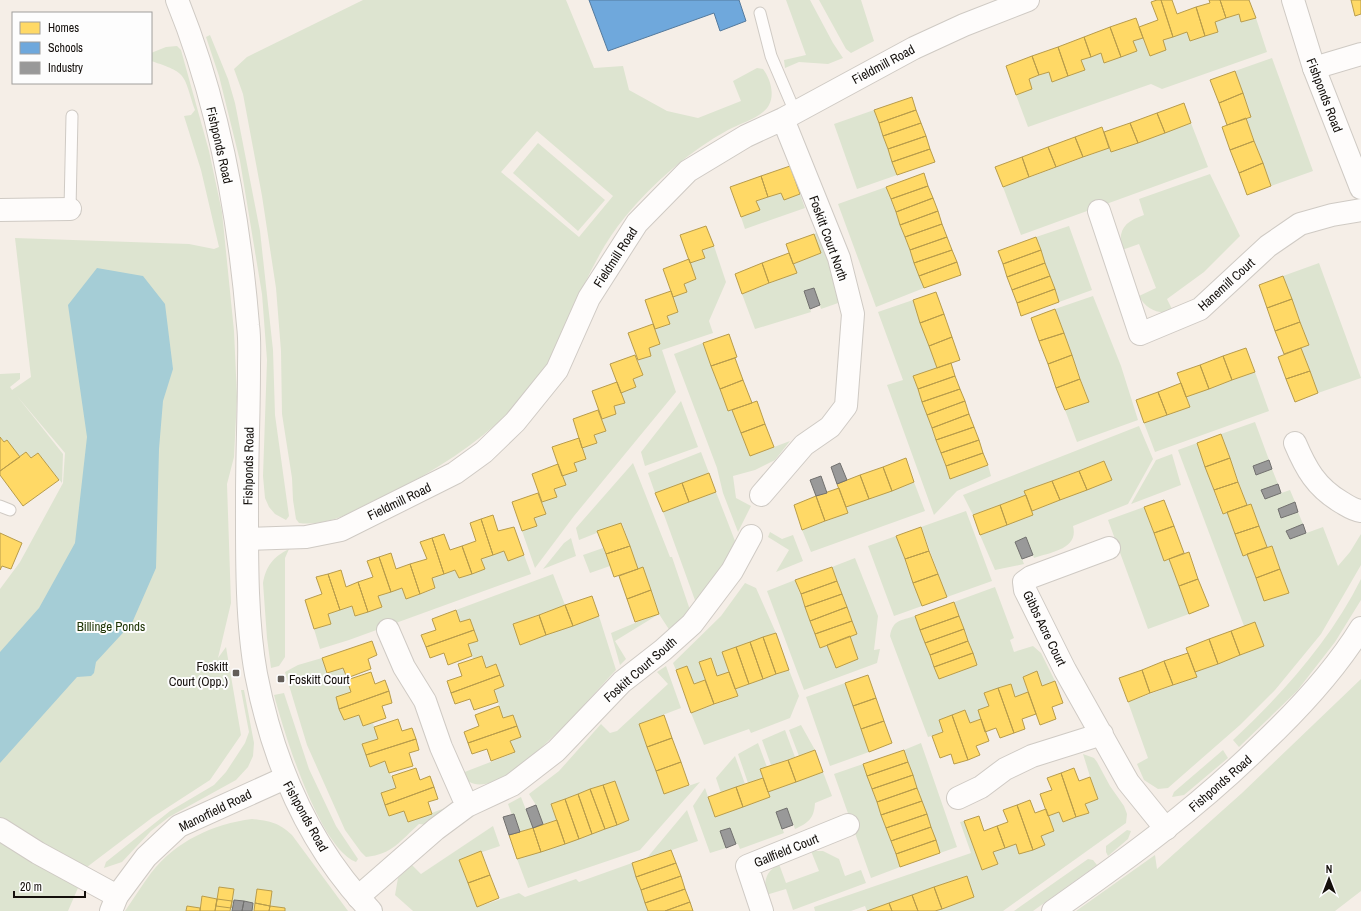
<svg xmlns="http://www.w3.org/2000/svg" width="1361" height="911" viewBox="0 0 1361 911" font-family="'Archivo Narrow',sans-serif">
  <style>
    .green { fill: #dde4d0; fill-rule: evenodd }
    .water { fill: #a5cdd6 }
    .homes { fill: #ffd966; stroke: #b89c4b }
    .schools { fill: #6fa8dc; stroke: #547a9d }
    .industry { fill: #999; stroke: #71706e }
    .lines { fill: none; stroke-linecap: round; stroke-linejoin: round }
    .service-casing { stroke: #cfcac4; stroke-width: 13 }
    .minor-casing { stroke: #cfcac4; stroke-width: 24 }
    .tertiary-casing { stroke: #cfcac4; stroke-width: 24 }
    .service { stroke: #fefcfb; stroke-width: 11 }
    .minor { stroke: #fefcfb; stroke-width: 22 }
    .tertiary { stroke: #fefcfb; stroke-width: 22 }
    .poi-dot { fill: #635d58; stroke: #fdfdfd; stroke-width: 1.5 }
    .labels { text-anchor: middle; stroke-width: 4; stroke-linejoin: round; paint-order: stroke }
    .street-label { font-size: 13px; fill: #140f0b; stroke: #fdfdfd }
    .park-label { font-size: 13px; fill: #203607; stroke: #fdfdfd }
    .poi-label { font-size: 13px; fill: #140f0b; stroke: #fdfdfd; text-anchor: end }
  </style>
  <rect width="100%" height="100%" fill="#f5eee7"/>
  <path class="green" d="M363 0H566L594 68 623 66 629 90 667 111 698 118 741 101 733 81 757 68 763 69C770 78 775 94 769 105 762 118 740 123 728 130 688 152 654 182 625 217 601 246 586 280 571 314 566 327 561 341 554 353 518 418 456 460 391 493 364 507 330 527 299 523L296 519 293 500 292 478 282 414 281 351 276 288 262 196 243 94 234 69 247 57ZM537 131 613 196 579 237 501 172Z
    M786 0H810L833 43 843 58 828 64 799 62 785 68 784 60 806 55Z
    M819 0H861L874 41 851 53 846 49Z
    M1239 14 1242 22 1256 18 1267 52 1162 89 1151 84 1028 127 1016 95 1032 89 1029 79 1049 72 1052 82 1084 70 1081 60 1101 53 1104 63 1137 51 1133 41 1143 38 1150 56 1166 50 1163 40 1187 32 1190 41 1218 32 1215 22Z
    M210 35 228 79 235 103 260 231 273 350 275 415 289 516 286 520 275 514 269 507 265 498 263 476 267 360 262 294 240 161 219 76 206 37Z
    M177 46 181 50 209 151 222 212 234 331 237 397 234 457 227 484 231 603 218 658 226 647 241 735 210 780 153 817 87 867 68 911H0V589L20 562 63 483 65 453 17 396 63 454 62 483 38 453 31 458 26 452 20 457 0 437V374L20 373V379L10 387 12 390 31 377 15 238 189 244 214 249 219 247 201 170 184 116 191 115 195 110C183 74 188 73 151 61V53L166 47Z
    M1272 58 1313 171 1271 186 1246 118 1251 116 1235 71Z
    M874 110 897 175 857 189 834 124Z
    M1191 123 1208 167 1021 235 1003 187 1109 148 1111 152Z
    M538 143 605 200 578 231 513 173Z
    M1210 174 1240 236 1204 272 1167 299 1173 311C1158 315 1146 309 1139 296L1156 288 1139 244 1122 250C1117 229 1126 221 1144 215L1139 199Z
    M886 187 924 288 876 307 838 204Z
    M781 193 784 200 800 194 805 208 745 229 741 217 760 210 756 201Z
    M1069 226 1092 290 1059 302 1036 237Z
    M818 232 838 287 841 302 821 309 814 288 804 291 811 312 755 329 742 294 796 273 793 264 821 253 814 234Z
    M714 246 726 282 709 321 713 333 662 350 676 392 574 516 535 568 522 531 537 526 534 518 546 514 542 502 556 497 554 489 562 476 577 471 574 463 586 459 582 448 597 443 594 435 605 431 602 419 616 414 614 406 625 402 621 393 636 387 633 379 643 375 638 360 651 356 649 348 660 343 655 329 669 324 667 316 678 312 673 297 687 292 684 284 696 279 690 263 705 258 702 250Z
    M1319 263 1361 378 1318 393 1301 348 1309 345 1283 276Z
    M1093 296 1121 366 1138 420 1077 442 1065 410 1089 402 1055 309Z
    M913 300 937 368 913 376 950 479 988 465 991 476 957 491 934 515 887 385 903 380 878 312Z
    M703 343 728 411 732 410 750 456 790 441 775 460 755 470 733 476 736 498 751 506 738 532 723 493 717 468 674 354Z
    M1255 372 1269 411 1155 452 1144 423 1189 407 1186 397Z
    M681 401 698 447 645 466 641 452Z
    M1255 422 1269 460 1253 466 1256 475 1272 469 1278 484 1261 490 1264 499 1290 490 1295 502 1278 509 1281 517 1298 512 1303 524 1286 531 1290 539 1323 527 1338 566 1350 552 1361 534V565L1321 634 1275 690 1240 725 1168 788 1158 789 1144 780 1137 764 1148 758 1128 702 1196 677 1195 672 1264 646 1255 622 1244 626 1178 450 1197 443 1222 514 1227 512 1247 554 1264 601 1289 593 1272 546 1267 547 1251 504 1247 505 1221 434Z
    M1139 426 1153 459 1128 504 1073 526C1079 549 1051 552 1034 558L1026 538 1015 542 1024 564 995 570 980 535 1033 515 1032 511 1112 480 1104 461 1025 491 1026 495 973 515 963 495Z
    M701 452 709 473 655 493 648 473Z
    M1172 454 1181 485 1131 504 1156 460Z
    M633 463 670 557H672L690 610 670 631 659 614 615 641 626 659 620 665 611 633 659 613 643 568 638 569 622 523 579 540 576 528Z
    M914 482 925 511 811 552 802 530 848 513 846 507Z
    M716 492 735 541 724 563 696 603 663 512Z
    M1144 507 1164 561 1169 559 1189 614 1148 629 1108 520Z
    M966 511 992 581 947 597 921 527Z
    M770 532 782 539 793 535 803 561 776 572 789 550 768 537Z
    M896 536 922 606 894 616 868 546Z
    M571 538 576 556 543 569 564 543Z
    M603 548 610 566 590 573 583 555Z
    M289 549 285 558V657L279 666 271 668 267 638 263 583C266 566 273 557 289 549Z
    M504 551 508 561 524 555 531 574 349 640 320 649 314 629 331 624 328 614 352 606 356 616 382 607 378 596 402 588 406 599 435 589 432 578 455 570 459 578 484 569 481 559Z
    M855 558 878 616 874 650 880 649 877 663 804 690 767 591 795 580 820 648 827 645 836 667 858 659 850 636 857 634 832 567Z
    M553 574 565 605 513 624 520 644 599 616 616 670C597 689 487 824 462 773L514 753 510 741 517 726 513 715 503 718 494 690 504 686 496 665 486 668 482 656 473 659 468 644 478 641 470 619 460 622 456 610Z
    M1361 579V600L1335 642 1297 691 1239 747 1233 740C1284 692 1330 641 1361 579Z
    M745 583 756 588 776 633 722 652 729 672 717 676 711 658 699 662 705 680 694 684 687 666 676 670 673 663 721 616Z
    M995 587 1014 638 1010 640 1014 652 1033 646 1041 653 1055 681 1042 686 1037 671 1023 677 1028 692 1015 697 1011 684 984 693 989 706 978 710 981 719 970 723 965 710 939 720 943 732 928 737 890 636C893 619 901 621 915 616L939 679 977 665 954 602Z
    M322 658 327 673 343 668 351 692 336 698 344 720 359 715 363 726 373 723 378 739 362 744 370 766 385 761C388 771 393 778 396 788L381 793 389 816 404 811 408 822 445 808 441 815 428 825 419 824C400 841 393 854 366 857L361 852 345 830 307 745 285 672 298 665Z
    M666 666 681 708 639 724 664 794 700 782 640 850 528 888 517 859 629 820 615 781 551 804 557 820 543 824 536 805 529 794 559 771 601 724 610 733 617 731 668 684 657 672Z
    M789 670 799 696 790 718 751 733 749 729 704 745 691 713 738 696 735 689Z
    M1361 679V891L1335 911H1076L1155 855 1157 869 1242 793Z
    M845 683 869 752 830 766 806 697Z
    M241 690H244L254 743 253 756 248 767 236 780 169 817 151 831 122 862 104 868 106 862 170 811 214 785 226 772 245 743 249 732Z
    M284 693 309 769 336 826 358 859 356 862C319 848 284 732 274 695Z
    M801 725 815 750 799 756 789 730Z
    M785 730 795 757 771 765 762 740Z
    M758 743 767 767 760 769 763 778 748 783 738 754Z
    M921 743 957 847 940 853 904 750Z
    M1223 750 1228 758 1184 795 1172 797 1174 792Z
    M1083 754 1094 758 1097 762 1110 786 1124 806 1127 814 1126 823 1003 911H935L974 897 966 876 867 911 865 906 851 911H815L814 907 971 853 960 822 964 821 982 870 998 864 993 852 1016 844 1019 854 1045 845 1041 836 1048 816 1059 812 1063 822 1089 813 1085 804 1097 799Z
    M735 756 745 784 721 793 716 778Z
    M863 764 900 867 871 878 834 774Z
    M823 772 832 796 815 803C814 819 808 823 795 829L787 808 776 812 784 833 740 849 738 844H736L730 828 720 832 726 848 710 853 693 806 705 788 715 817 770 797 768 792Z
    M521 797 533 828 520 832 514 814 512 815 508 804Z
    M687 810 698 841 646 859Z
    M252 819C270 821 278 822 292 835L348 911H285V908L270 906 272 891 257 889 254 911H252L253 903 234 900 232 911H230L234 889 219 887 217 899 202 896 200 908 187 906 186 911H125C134 898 142 885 151 873 176 841 213 824 252 819Z
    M493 826 500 846 459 860 477 907 519 893 525 897 576 879 579 882 632 863 648 911H413L395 895 398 878 412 865 421 874Z
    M1127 830 1131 831 1128 839 1108 856 1106 852V846Z
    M811 851H823L839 859 845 876 861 870 866 883 793 910 786 889 766 895C764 881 765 872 779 864L786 883 819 871Z
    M1088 859 1093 860 1097 865 1033 911H1014Z"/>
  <path class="water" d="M97 268 143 276 165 304 173 369 163 401 159 449 156 568 132 623 96 662 94 673 91 676 77 677 0 763V652L39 608 75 543 87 437 68 305Z"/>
  <path class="homes" d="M1157 0H1161L1173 37 1163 40 1166 50 1150 56 1139 27 1158 20 1151 2Z
    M1161 0H1172L1177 14 1196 7 1205 36 1190 41 1187 32 1173 37Z
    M1209 0H1220L1226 18 1215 22 1218 32 1205 36 1196 7 1210 3Z
    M1220 0H1249L1256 18 1241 22 1239 14 1226 18Z
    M1351 0H1361V14L1355 16Z
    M1136 18 1143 38 1133 41 1137 51 1121 57 1110 27Z
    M1110 27 1121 57 1104 63 1101 53 1091 57 1084 37Z
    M1084 37 1091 57 1081 60 1085 70 1068 76 1058 47Z
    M1058 47 1068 76 1052 82 1049 72 1039 75 1032 56Z
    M1032 56 1039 75 1029 79 1032 89 1016 95 1006 66Z
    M1235 71 1243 93 1219 103 1210 80Z
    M1243 93 1251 117 1227 125 1219 103Z
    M912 97 916 110 879 123 874 110Z
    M1184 103 1191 123 1165 133 1157 113Z
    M916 110 921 123 883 136 879 123Z
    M1157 113 1165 133 1138 143 1130 123Z
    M1246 118 1254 141 1230 150 1222 127Z
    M921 123 926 136 888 149 883 136Z
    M1130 123 1138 143 1111 152 1104 132Z
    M1102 127 1109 148 1083 157 1075 137Z
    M926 136 930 149 892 162 888 149Z
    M1075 137 1083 157 1056 167 1048 147Z
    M1254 141 1263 163 1239 173 1230 150Z
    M1048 147 1056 167 1029 177 1022 157Z
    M930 149 935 162 897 175 892 162Z
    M1022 157 1029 177 1003 187 995 167Z
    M1263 163 1271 186 1247 195 1239 173Z
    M790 166 800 194 784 200 781 193 768 197 761 176Z
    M924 173 928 186 891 199 886 187Z
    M761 176 768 197 756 201 760 210 741 217 730 187Z
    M928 186 933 198 896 212 891 199Z
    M933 198 938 211 900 225 896 212Z
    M938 211 942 224 905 237 900 225Z
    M942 224 947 237 910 250 905 237Z
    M706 226 714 246 702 250 705 258 690 263 680 235Z
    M814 234 821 253 793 264 786 244Z
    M947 237 952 250 914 263 910 250Z
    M1036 237 1041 250 1003 264 998 251Z
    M952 250 957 262 919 276 914 263Z
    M1041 250 1045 263 1007 277 1003 264Z
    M789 253 797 273 769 283 762 263Z
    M689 259 696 279 684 284 687 292 673 297 663 269Z
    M957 262 961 275 924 288 919 276Z
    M762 263 769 283 742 294 735 274Z
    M1045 263 1050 276 1012 290 1007 277Z
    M1050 276 1055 289 1017 303 1012 290Z
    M1283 276 1292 299 1267 308 1259 285Z
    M1055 289 1059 302 1021 316 1017 303Z
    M671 291 678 312 667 316 670 324 655 329 645 300Z
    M936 292 944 314 920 323 913 300Z
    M1292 299 1300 322 1275 331 1267 308Z
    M1055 309 1064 333 1039 341 1031 318Z
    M944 314 952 337 929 346 920 323Z
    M1300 322 1309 345 1284 354 1275 331Z
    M653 324 660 344 649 348 651 356 638 360 628 333Z
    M1064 333 1072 355 1048 364 1039 341Z
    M729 334 737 357 711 366 703 343Z
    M952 337 960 360 937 368 929 346Z
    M1246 348 1255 372 1232 380 1223 356Z
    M1301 348 1310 371 1286 379 1278 357Z
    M635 355 643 375 633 379 636 387 621 393 610 364Z
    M1072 355 1080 379 1056 388 1048 364Z
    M1223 356 1232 380 1209 389 1200 365Z
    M735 358 743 380 720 389 711 366Z
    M951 363 955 376 918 389 913 376Z
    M1200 365 1209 389 1186 397 1177 373Z
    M1310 371 1318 393 1295 402 1286 379Z
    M955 376 960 389 922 402 918 389Z
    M1080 379 1089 402 1065 410 1056 388Z
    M743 380 752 403 728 411 720 389Z
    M617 382 625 403 614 406 616 414 602 419 592 391Z
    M1181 383 1190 407 1167 415 1158 392Z
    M960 389 965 401 927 415 922 402Z
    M1158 392 1167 415 1144 423 1136 400Z
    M757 401 765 424 741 433 732 410Z
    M965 401 969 414 932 428 927 415Z
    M598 410 606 431 594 435 597 443 582 448 573 419Z
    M969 414 974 427 936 440 932 428Z
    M765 424 774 447 750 456 741 433Z
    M974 427 979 440 941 453 936 440Z
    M1221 434 1230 458 1205 467 1197 443Z
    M0 437 4 442 7 440 20 457 0 471Z
    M579 438 586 459 574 463 577 471 562 476 552 447Z
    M979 440 983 453 946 466 941 453Z
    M26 452 31 458 38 453 59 480 23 506 0 475V471Z
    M983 453 988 465 950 479 946 466Z
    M906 458 914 482 892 491 883 467Z
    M1230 458 1238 482 1214 490 1205 467Z
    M1104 461 1112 480 1087 490 1079 471Z
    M558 464 566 485 554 489 557 497 542 502 532 474Z
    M883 467 892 491 869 499 860 475Z
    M1079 471 1087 490 1060 500 1052 481Z
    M709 473 716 492 689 502 682 483Z
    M860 475 869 499 846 507 837 484Z
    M1052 481 1060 500 1032 511 1024 491Z
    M1238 482 1247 505 1223 514 1214 490Z
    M682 483 689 502 663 512 655 493Z
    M839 488 848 513 825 521 816 496Z
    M538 493 546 514 534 518 537 526 522 531 512 502Z
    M1026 495 1033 515 1007 525 1000 505Z
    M816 496 825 521 802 530 794 505Z
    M1164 500 1174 526 1154 533 1144 507Z
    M1251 504 1259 526 1235 534 1227 512Z
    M1000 505 1007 525 980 535 973 515Z
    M493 515 498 531 514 527 524 555 508 561 504 551 493 555 481 519Z
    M481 519 493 555 481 559 485 569 472 574 462 546 476 541 470 523Z
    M621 523 630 546 606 554 597 531Z
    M1174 526 1184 553 1164 561 1154 533Z
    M1259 526 1267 547 1243 556 1235 534Z
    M921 527 929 551 905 559 896 536Z
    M0 533 22 543 11 569 2 566 0 570Z
    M444 534 450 550 462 546 472 574 459 578 455 570 444 574 432 538Z
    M432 538 444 574 432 578 435 588 420 594 410 564 427 559 420 542Z
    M630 546 638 569 614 577 606 554Z
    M1272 546 1280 569 1256 578 1247 554Z
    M929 551 938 574 913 583 905 559Z
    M1189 552 1198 579 1179 586 1169 559Z
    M391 553 396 569 410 564 420 594 406 599 402 588 391 592 379 557Z
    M379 557 391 592 378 596 382 607 368 612 358 582 373 577 367 561Z
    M643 567 651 590 627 599 619 576Z
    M832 567 837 581 801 594 795 580Z
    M1280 569 1289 593 1264 601 1256 578Z
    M341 570 346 587 358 582 368 612 355 616 352 606 340 610 328 574Z
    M328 574 340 610 328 614 331 624 314 629 305 600 322 594 316 577Z
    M938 574 947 597 922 606 913 583Z
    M1198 579 1209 606 1189 614 1179 586Z
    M837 581 842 594 805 607 801 594Z
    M651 590 659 614 635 622 627 599Z
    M842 594 847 607 810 621 805 607Z
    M592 596 599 616 573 626 565 605Z
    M954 602 959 616 920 630 915 616Z
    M565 605 573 626 546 635 539 615Z
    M847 607 852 621 815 634 810 621Z
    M456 610 460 622 470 619 474 630 426 647 421 635 436 630 432 619Z
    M539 615 546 635 520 645 513 624Z
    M959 616 964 629 925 643 920 630Z
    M852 621 857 634 820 648 815 634Z
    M1255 622 1264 646 1240 655 1231 631Z
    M964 629 968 641 930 655 925 643Z
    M474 630 478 641 468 644 472 656 448 665 444 653 430 658 426 647Z
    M1231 631 1240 655 1218 664 1209 639Z
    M776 633 789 670 776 674 763 637Z
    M850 636 858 659 836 668 827 645Z
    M763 637 776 674 763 679 750 642Z
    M1209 639 1218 664 1195 672 1186 648Z
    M372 641 377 655 368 659 371 669 347 678 343 668 327 673 322 658Z
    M968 641 973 653 934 667 930 655Z
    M750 642 763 679 749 684 736 647Z
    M736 647 749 684 735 689 722 652Z
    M973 653 977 665 939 679 934 667Z
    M1188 653 1197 677 1173 685 1164 661Z
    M482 656 486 668 496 664 500 675 451 693 447 681 462 676 458 664Z
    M711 658 717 676 729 672 738 696 714 704 699 662Z
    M1164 661 1173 685 1150 693 1142 670Z
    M687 666 694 684 705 680 714 704 691 713 676 670Z
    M1142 670 1150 693 1128 702 1119 678Z
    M1037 671 1042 686 1055 681 1063 703 1052 707 1056 719 1040 725 1023 677Z
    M371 672 375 684 385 680 389 691 339 709 336 697 351 692 347 680Z
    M500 675 504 686 494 690 498 702 474 710 470 699 455 704 451 693Z
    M868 675 876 698 853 706 845 683Z
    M1011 684 1015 697 1028 692 1036 714 1022 719 1025 729 1014 733 998 688Z
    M998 688 1014 733 1000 738 996 728 985 732 978 710 989 706 984 693Z
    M389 691 392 703 382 706 386 718 363 726 359 715 344 720 339 709Z
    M876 698 884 721 861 729 853 706Z
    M499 706 503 718 513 715 517 726 468 743 464 732 479 726 475 715Z
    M965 710 970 723 981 719 989 741 976 746 980 755 968 760 952 715Z
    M664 715 672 738 647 747 639 724Z
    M952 715 968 760 954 764 951 754 940 758 932 736 943 732 939 720Z
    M398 719 402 731 412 728 416 739 366 755 362 744 378 739 374 727Z
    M884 721 892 743 869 752 861 729Z
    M517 726 521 737 510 741 515 752 491 761 487 749 472 754 468 743Z
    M672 738 681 762 656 771 647 747Z
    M416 739 419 750 409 753 413 766 389 773 385 761 370 767 366 755Z
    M815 750 823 772 796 782 788 760Z
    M904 750 908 762 867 776 863 764Z
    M788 760 796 782 768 792 760 769Z
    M681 762 689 785 664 794 656 771Z
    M908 762 913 775 872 789 867 776Z
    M416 768 420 780 430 776 434 787 385 805 381 793 396 788 392 776Z
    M1074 768 1079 781 1090 777 1098 799 1085 804 1089 813 1076 817 1061 773Z
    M1061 773 1076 817 1063 822 1059 812 1048 816 1040 794 1052 790 1047 778Z
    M913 775 917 788 877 802 872 789Z
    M763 778 770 797 743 807 736 787Z
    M615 781 629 820 617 825 603 785Z
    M603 785 617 825 605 829 590 789Z
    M434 787 438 799 428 802 432 814 408 822 404 811 389 816 385 805Z
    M736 787 743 807 715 817 708 797Z
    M917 788 922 801 881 815 877 802Z
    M590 789 605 829 592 834 578 794Z
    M578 794 592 834 579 839 565 799Z
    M565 799 579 839 565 844 551 804Z
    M1030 800 1035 813 1046 809 1054 831 1041 836 1045 845 1033 850 1017 805Z
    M922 801 927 814 886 828 881 815Z
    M1017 805 1033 850 1019 854 1016 844 1005 848 997 826 1008 822 1003 810Z
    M927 814 931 827 891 841 886 828Z
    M979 816 984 831 997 826 1005 848 993 852 998 864 982 870 964 821Z
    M557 820 565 844 541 852 533 828Z
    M931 827 936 840 896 854 891 841Z
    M533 828 541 852 517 859 509 835Z
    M936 840 940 853 900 867 896 854Z
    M671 850 676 863 636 877 632 863Z
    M481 851 490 875 468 883 459 860Z
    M676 863 681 876 641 890 636 877Z
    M490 875 499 898 477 907 468 883Z
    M681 876 685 889 645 903 641 890Z
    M967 876 974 897 942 909 934 887Z
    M219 887 234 889 231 908 216 906Z
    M934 887 942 909 935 911H918L912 895Z
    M257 889 272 891 270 906 255 903Z
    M685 889 690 902 665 911H648L645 903Z
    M912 895 918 911H892L889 903Z
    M202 896 217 899 215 911H200Z
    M217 899 232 901 230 911H215Z
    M690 902 693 911H665Z
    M255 903 270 906 269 911H254Z
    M889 903 892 911H867Z
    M187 906 200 908V911H186Z
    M270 906 285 908V911H269Z"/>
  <path class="schools" d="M589 0H739L746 21 720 31 714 13 608 51Z"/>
  <path class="industry" d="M814 288 820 305 810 309 804 291Z
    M1269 460 1272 469 1256 475 1253 466Z
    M840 463 847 480 837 484 831 467Z
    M821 476 827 493 816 496 810 480Z
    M1278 484 1281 493 1265 499 1261 490Z
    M1295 502 1298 512 1281 518 1278 509Z
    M1303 524 1306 533 1290 539 1286 531Z
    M1026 537 1033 555 1022 559 1015 542Z
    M536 805 543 824 533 828 526 809Z
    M787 808 793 825 782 829 776 812Z
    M514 814 520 832 509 835 503 817Z
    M730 828 736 844 726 848 720 831Z
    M234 900 244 901 242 911H232Z
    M244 901 253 903 252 911H242Z"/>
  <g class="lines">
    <defs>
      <path id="service" d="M760 13 771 56 795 112
        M70 209 72 116
        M0 506 10 510"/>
      <path id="minor" d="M1314 68 1361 54
        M0 210 70 209
        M1099 211 1140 334 1200 309 1268 246 1300 224 1332 215 1361 210
        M1295 443C1306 469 1316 487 1341 502 1348 506 1353 510 1361 511
        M761 495 804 445 830 427 846 406 853 314 839 258 783 119
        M248 539 306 537 341 530 455 473 484 452 515 422 557 370 589 298 637 223 688 171 746 136 783 119 914 48 964 25 1028 0
        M1109 548 1031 577 1024 582 1025 590 1065 670 1128 782 1166 829
        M388 630 404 667 425 701 441 747 467 806
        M958 798 981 787 1005 769 1032 756 1102 734
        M0 829 38 853 117 896
        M358 897 436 829 467 806 512 785 556 751 622 682 663 650 692 624 732 571 751 536
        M762 911 747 866 848 825"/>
      <path id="tertiary" d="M177 0C219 103 239 215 248 325 250 340 249 354 249 368 249 411 247 454 247 497 247 553 246 619 256 674 273 762 308 845 371 911
        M1293 0 1314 68 1361 188
        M111 911 117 896 146 857 179 826 285 778
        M1053 911C1127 859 1196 809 1261 745 1298 710 1334 672 1361 628"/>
    </defs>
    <use href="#service" class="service-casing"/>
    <use href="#minor" class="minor-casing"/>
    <use href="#tertiary" class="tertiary-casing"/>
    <use href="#service" class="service"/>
    <use href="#minor" class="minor"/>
    <use href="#tertiary" class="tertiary"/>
  </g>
  <g class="poi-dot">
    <rect x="232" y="669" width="8" height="8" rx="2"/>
    <rect x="277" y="675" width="8" height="8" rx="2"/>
  </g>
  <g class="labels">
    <g class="street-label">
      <text transform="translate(883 64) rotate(-28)" y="5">Fieldmill Road</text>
      <text transform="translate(1325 95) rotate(69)" y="5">Fishponds Road</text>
      <text transform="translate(220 145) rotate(77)" y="5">Fishponds Road</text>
      <text transform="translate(829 238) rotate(70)" y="5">Foskitt Court North</text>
      <text transform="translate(615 257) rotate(-57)" y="5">Fieldmill Road</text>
      <text transform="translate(1226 284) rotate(-42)" y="5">Hanemill Court</text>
      <text transform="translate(248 466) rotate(-89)" y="5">Fishponds Road</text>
      <text transform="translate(399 501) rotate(-26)" y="5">Fieldmill Road</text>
      <text transform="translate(1045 628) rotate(64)" y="5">Gibbs Acre Court</text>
      <text transform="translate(640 669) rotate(-41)" y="5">Foskitt Court South</text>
      <text transform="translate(1220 783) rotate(-41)" y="5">Fishponds Road</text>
      <text transform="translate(215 810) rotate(-26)" y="5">Manorfield Road</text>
      <text transform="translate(306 816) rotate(61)" y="5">Fishponds Road</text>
      <text transform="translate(786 850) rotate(-22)" y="5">Gallfield Court</text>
    </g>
    <g class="park-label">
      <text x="111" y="631">Billinge Ponds</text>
    </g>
    <g class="poi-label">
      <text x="228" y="671">Foskitt<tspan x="228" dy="15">Court (Opp.)</tspan></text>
      <text x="289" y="684" text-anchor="start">Foskitt Court</text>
    </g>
  </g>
  <rect x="12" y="12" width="140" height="72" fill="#fdfdfd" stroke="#a09e9c"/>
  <rect x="20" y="22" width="20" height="12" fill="#ffd966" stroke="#a09e9c"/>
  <text x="48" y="32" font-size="12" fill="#140f0b">Homes</text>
  <rect x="20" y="42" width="20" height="12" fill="#6fa8dc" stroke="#a09e9c"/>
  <text x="48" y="52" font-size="12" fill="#140f0b">Schools</text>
  <rect x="20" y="62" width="20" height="12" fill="#999999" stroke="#a09e9c"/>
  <text x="48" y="72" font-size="12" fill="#140f0b">Industry</text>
  <g transform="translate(1329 879)" stroke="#fdfdfd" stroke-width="3" paint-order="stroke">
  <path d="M0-3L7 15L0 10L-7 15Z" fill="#140f0b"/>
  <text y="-6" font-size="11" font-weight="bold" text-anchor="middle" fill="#140f0b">N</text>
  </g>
  <path d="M14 891v6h71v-6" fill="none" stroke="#140f0b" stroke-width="2"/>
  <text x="20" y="891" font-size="12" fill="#140f0b" stroke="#fdfdfd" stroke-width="3" paint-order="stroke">20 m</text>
</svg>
